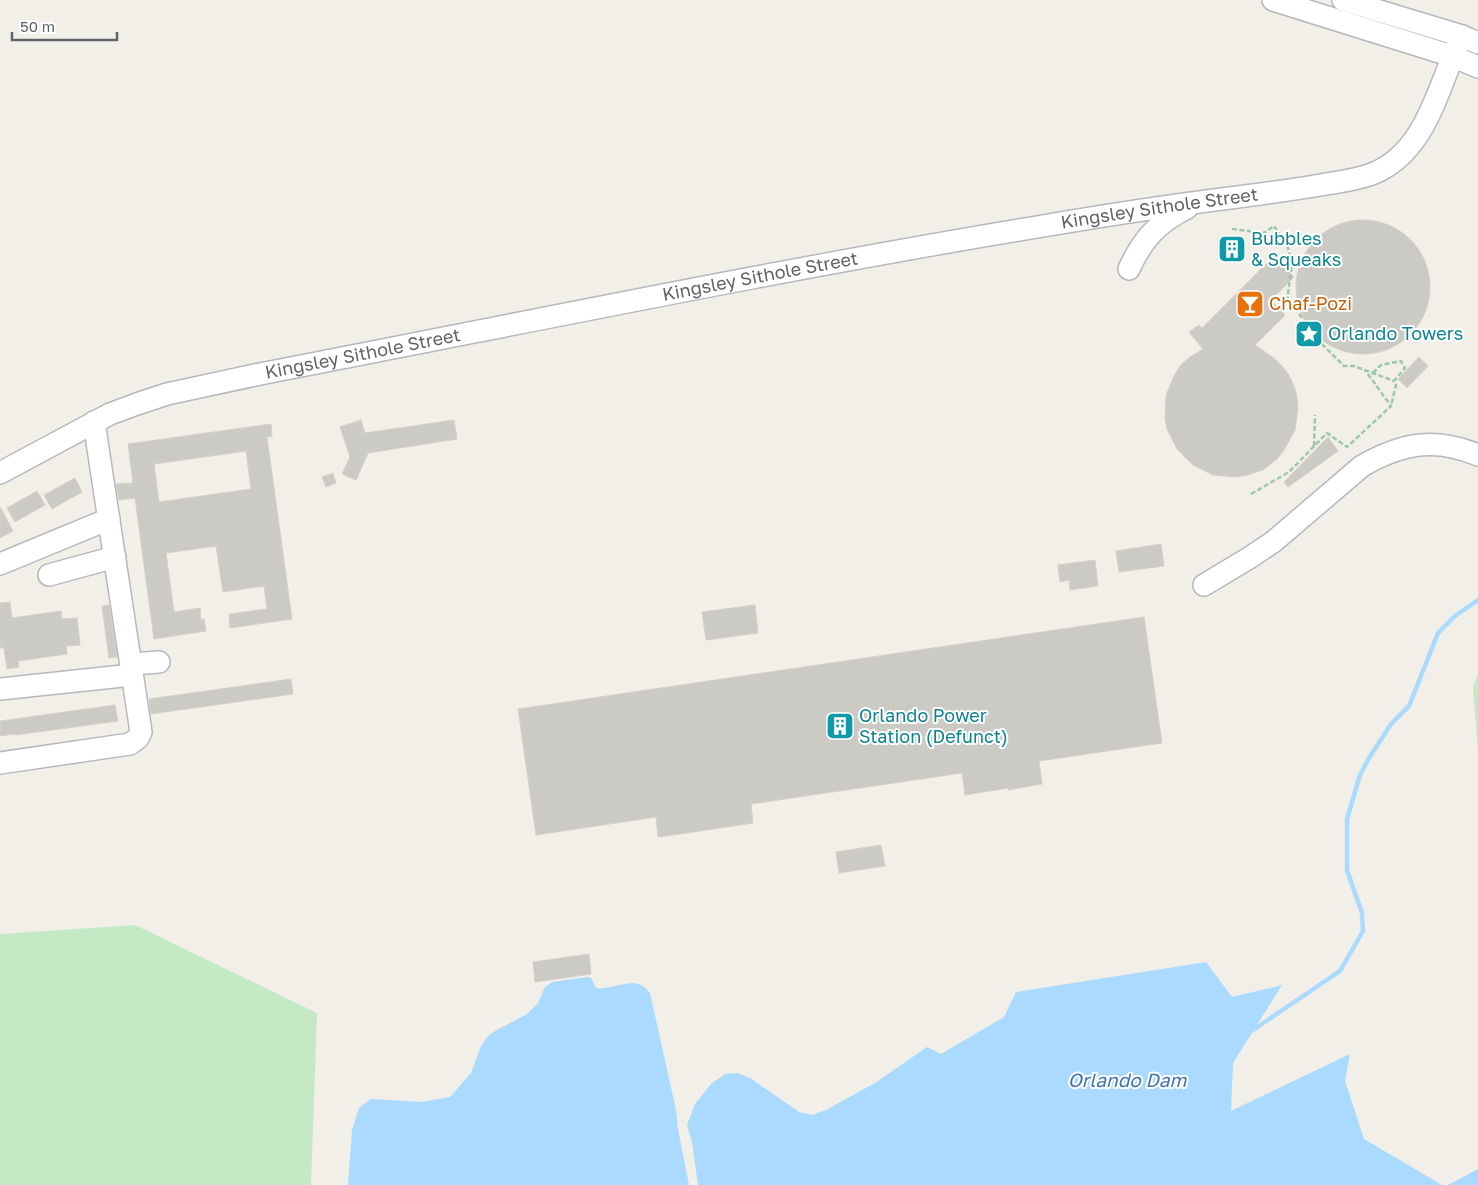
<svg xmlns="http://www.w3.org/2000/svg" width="1478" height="1185" viewBox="0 0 1478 1185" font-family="'Golos Text',sans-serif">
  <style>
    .green { fill: #c5e8c5 }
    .water { fill: #aadaff }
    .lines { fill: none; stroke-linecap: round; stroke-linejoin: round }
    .stream { stroke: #aadaff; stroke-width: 4.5 }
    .building { fill: #cccac5; stroke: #d6d1c6; fill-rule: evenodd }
    .minor-casing { stroke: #b5b8bc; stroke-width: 24 }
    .path { stroke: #9cc7a9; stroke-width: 2.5; stroke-dasharray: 5 2.5; stroke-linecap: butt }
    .minor { stroke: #fff; stroke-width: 21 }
    .labels { text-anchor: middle; stroke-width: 4; stroke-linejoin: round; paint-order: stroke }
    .street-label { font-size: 18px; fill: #5f6368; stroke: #fff }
    .culture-label { font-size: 18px; fill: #0d838f; stroke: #fff; text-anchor: start }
    .food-label { font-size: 18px; fill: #c56008; stroke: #fff; text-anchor: start }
    .water-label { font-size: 19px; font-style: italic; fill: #4174aa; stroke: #fff }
  </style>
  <rect width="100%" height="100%" fill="#f1efe8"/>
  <path class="green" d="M1478 673V750L1473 688Z
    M135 925 317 1013 311 1185H0V934Z"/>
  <path class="water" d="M1206 962 1232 997 1282 985 1233 1063 1231 1111 1350 1054 1345 1081 1364 1139 1442 1185H698L692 1142 687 1125 695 1104 711 1084 725 1074 737 1073 750 1078 799 1112 812 1115 826 1110 875 1083 927 1047 941 1054 1004 1017 1016 992Z
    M587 977 591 978 596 988C610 990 629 979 641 985 645 987 648 991 650 993L676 1110 678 1129 689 1185H348L352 1130 359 1108 371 1099 421 1102 450 1097 471 1073 481 1046 487 1037 495 1031 527 1014 538 1003 545 987 552 982Z
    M1478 1169V1185H1448Z"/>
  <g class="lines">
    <path class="stream" d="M1250 1032 1340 971 1363 931 1362 913 1347 870V819L1360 775 1369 758 1391 724 1409 706 1438 633 1455 616 1478 600"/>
  </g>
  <path class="building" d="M1296 287a67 67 0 1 1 134 0a67 67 0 1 1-134 0Z
    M1274 256 1294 277 1271 300 1285 315 1255 345 1274 358 1282 366 1289 375 1294 386 1297 397 1298 408 1295 430 1284 450 1277 459 1263 470 1247 475 1236 477 1213 475 1193 465 1177 449 1167 429 1165 418 1166 395 1175 374 1181 365 1190 357 1203 349 1189 332 1199 325 1202 328Z
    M1419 357 1428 366 1407 388 1398 379Z
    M361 420 365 433 454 420 457 439 368 453 356 480 342 474 350 457 340 427Z
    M271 424 272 436 267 437 292 619 230 628 229 614 267 609 264 586 223 592 216 546 166 553 174 612 200 608 201 620 204 619 206 631 154 639 135 498 119 500 116 484 133 483 128 444ZM246 451 251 489 159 502 154 464Z
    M1328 437 1338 451 1288 487 1284 482Z
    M333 473 336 483 326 487 322 477Z
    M75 478 82 492 52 509 44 495Z
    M37 491 45 505 15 522 7 508Z
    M0 507 13 531 0 538Z
    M1161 544 1164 566 1119 572 1116 551Z
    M1095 560 1098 586 1070 590 1069 580 1060 582 1058 565Z
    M10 602 12 618 61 611 62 619 77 618 80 645 66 646 67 654 18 661 19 667 7 669 4 648H0V603Z
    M109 605 117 657 109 658 102 606Z
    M755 605 758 633 706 640 702 612Z
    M1144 617 1162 743 1039 761 1042 784 1008 790V788L965 795 962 773 751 804 753 823 687 833 658 837 656 817 536 835 518 709Z
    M291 679 293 694 151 714 149 699Z
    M115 705 118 721 15 735V734L0 736V721Z
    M881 845 885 866 839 873 836 852Z
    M589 954 591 974 535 982 533 962Z"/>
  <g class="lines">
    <defs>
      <g id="minor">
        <path d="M1273 0 1452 56 1478 67"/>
        <path d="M1343 0 1462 36 1478 43"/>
        <path d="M1129 269C1142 240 1158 222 1187 208"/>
        <path id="s1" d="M0 473 110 414 137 404 167 394 260 374C519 324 777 270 1037 227 1101 216 1166 206 1230 198 1261 194 1291 190 1321 185 1338 182 1356 180 1372 174 1428 152 1438 84 1462 36"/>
        <path d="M0 564 109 519"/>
        <path d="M49 575 115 557"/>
        <path d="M1204 585 1249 558 1273 542 1362 466C1402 443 1435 437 1478 455"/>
        <path d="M131 664 159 662"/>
        <path d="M0 689 132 675"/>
        <path d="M0 763 130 744 138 738 141 732 94 422"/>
      </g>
    </defs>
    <use href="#minor" class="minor-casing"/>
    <path class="path" d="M1232 229 1264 233 1274 226 1288 248 1292 263 1287 302 1294 307 1320 342 1344 366H1354L1394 381
      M1373 373 1381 365 1401 361 1405 368 1394 381 1396 385 1391 406
      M1314 446 1315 415
      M1251 494 1289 472 1327 433 1347 447 1391 406 1365 370"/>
    <use href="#minor" class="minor"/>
  </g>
  <defs>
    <symbol id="building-square" viewBox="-11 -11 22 22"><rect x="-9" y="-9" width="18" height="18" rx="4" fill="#0f9aa8" stroke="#fff"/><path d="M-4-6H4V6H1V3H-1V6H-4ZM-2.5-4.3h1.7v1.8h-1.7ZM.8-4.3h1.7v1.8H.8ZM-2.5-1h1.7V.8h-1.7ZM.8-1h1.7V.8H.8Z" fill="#fff"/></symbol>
    <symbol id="bar-square" viewBox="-11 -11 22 22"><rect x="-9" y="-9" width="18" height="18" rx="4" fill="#e8710a" stroke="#fff"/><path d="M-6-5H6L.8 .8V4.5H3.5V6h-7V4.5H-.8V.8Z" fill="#fff"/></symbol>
    <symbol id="sight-square" viewBox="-11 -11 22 22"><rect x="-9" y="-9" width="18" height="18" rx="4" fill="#0f9aa8" stroke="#fff"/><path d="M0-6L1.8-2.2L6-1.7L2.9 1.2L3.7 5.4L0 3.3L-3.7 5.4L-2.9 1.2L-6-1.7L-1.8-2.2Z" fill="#fff"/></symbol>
  </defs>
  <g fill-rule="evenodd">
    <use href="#building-square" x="1216" y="233" width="32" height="32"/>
    <use href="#bar-square" x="1234" y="288" width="32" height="32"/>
    <use href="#sight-square" x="1293" y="318" width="32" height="32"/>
    <use href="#building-square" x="824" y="710" width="32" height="32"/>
  </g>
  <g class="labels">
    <g class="street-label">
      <text dy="6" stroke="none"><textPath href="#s1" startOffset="1195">Kingsley Sithole Street</textPath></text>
      <text dy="6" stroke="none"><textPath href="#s1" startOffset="790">Kingsley Sithole Street</textPath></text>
      <text dy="6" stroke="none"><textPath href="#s1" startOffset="385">Kingsley Sithole Street</textPath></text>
    </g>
    <g class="culture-label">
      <text x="1251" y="245">Bubbles<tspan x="1251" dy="21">&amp; Squeaks</tspan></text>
      <text x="1328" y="340">Orlando Towers</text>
      <text x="859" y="722">Orlando Power<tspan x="859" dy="21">Station (Defunct)</tspan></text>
    </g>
    <g class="food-label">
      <text x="1269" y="310">Chaf-Pozi</text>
    </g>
    <g class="water-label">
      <text x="1127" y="1087">Orlando Dam</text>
    </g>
  </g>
  <path d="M12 32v8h105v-8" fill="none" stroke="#5f6368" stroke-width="2.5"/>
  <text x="20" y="32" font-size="15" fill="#5f6368" stroke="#ffffff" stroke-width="4" paint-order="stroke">50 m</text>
</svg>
